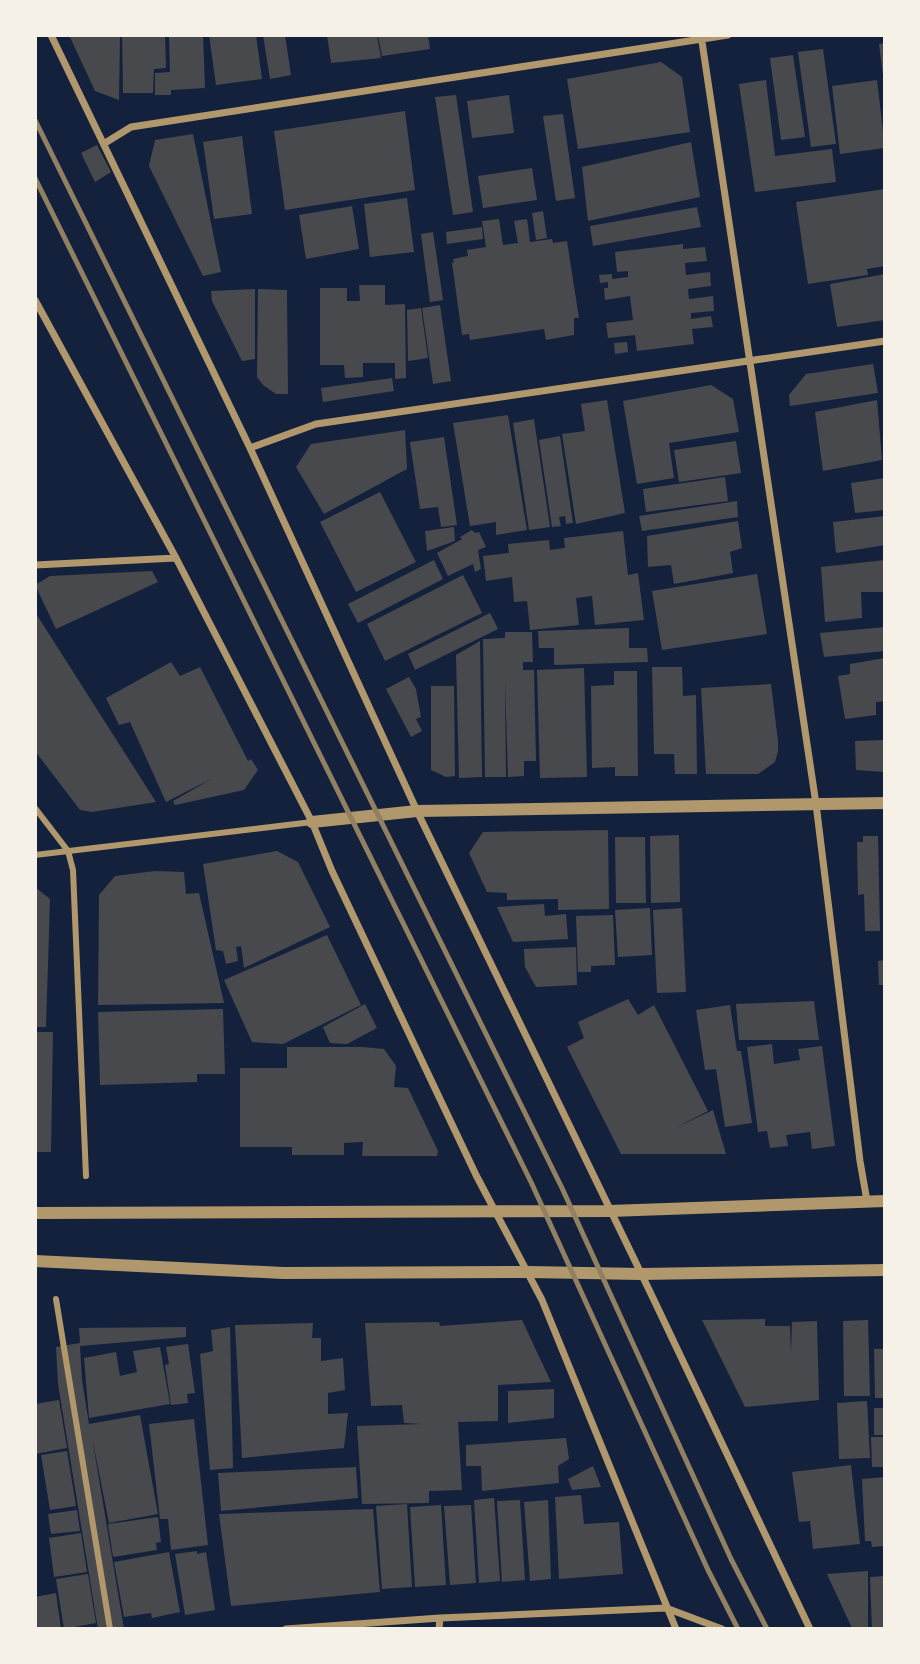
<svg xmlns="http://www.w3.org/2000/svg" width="920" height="1664" viewBox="0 0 920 1664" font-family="'Times New Roman',serif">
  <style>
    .building { fill: #48494c }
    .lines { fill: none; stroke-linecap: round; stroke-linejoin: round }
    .pedestrian { stroke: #b1986c; stroke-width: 6 }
    .minor { stroke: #b1986c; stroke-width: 7 }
    .tertiary { stroke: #b1986c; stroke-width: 12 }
    .rail { stroke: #918062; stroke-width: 5 }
  </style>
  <rect width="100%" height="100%" fill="#14213d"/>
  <path class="building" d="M69 35H120L119 100 95 91Z
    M122 35H165L166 68 154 69 153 93H123Z
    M169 35H203L205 88 171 90V95H155V73L170 72Z
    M209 35H256L262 79 216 85Z
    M263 35H285L291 75 270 79Z
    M327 35H377L381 58 331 63Z
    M378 35H428L430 49 382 56Z
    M885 43V76H883L879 44Z
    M823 49 836 144 811 147 798 52Z
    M793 55 805 137 781 140 770 58Z
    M661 62 682 77 690 132 578 149 567 79Z
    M766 80 775 156 832 149 836 182 755 192 739 84Z
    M877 80 885 148 840 154 832 86Z
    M456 95 473 212 453 215 435 97Z
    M509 95 514 133 472 138 467 101Z
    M405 111 415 190 285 210 274 131Z
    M563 114 575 198 556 201 543 116Z
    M193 134 221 272 203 276 149 166 155 140Z
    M242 136 252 214 214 219 203 142Z
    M691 142 700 197 588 221 582 167Z
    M97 145 111 172 95 182 81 153Z
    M532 168 537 200 483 208 478 176Z
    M885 189V266L867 269 868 275 808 284 796 202Z
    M407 198 414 252 370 257 364 204Z
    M352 206 359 249 306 259 299 215Z
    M697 207 701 227 593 246 590 226Z
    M543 211 547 238 536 240 532 213Z
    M499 219 503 245 518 243 514 221 527 219 530 242 552 239 553 243 567 241 579 318H574V335L546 340 544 329 470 340 469 334 462 335 452 263 454 262 453 259 468 256 467 250 486 247 482 221Z
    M482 227 483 239 447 244 446 232Z
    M433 232 443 300 430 302 421 234Z
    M683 244V249L705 247 707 261 685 263 686 275 710 272 711 286 688 289 689 299 713 296 714 311 691 313V319L711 316 713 327 692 329 694 344 637 351 635 335 608 338 606 323 633 320 630 296 605 300 604 288H608V282L600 283 599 275 612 274V279L628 277V271L617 272 615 252Z
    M885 274V320L837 327 830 284Z
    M359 285H385V305L405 304 406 378 395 379V363H363V377L345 378 344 365H320V288H347V301H360Z
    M255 289V359L242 361 212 301 211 291Z
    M258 289 287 290 288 394H276L263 385 257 377Z
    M440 305 451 381 433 384 422 308Z
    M421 308 428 358 408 361 407 310Z
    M627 342 628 352 615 354 614 343Z
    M873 364 878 393 790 406 789 395 806 374Z
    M392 378 394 391 323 402 321 388Z
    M711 385 733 399 739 432 669 443 674 478 637 484 623 401Z
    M607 400 625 513 576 524 562 434 585 431 581 404Z
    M877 400 882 460 823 471 815 412Z
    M508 415 527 530 496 535V522L470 526 453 423Z
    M534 419 550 527 529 530 513 423Z
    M405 430 407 469 324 514 296 467 311 444Z
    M560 436 573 523 566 524 565 516 559 517 561 526 552 527 539 440Z
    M444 437 457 525 441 527 438 507 420 509 410 442Z
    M736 441 741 473 679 482 674 450Z
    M725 477 728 501 646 512 643 489Z
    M885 478V510L855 513 851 483Z
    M380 492 416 562 356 592 320 522Z
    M737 501 738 517 642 531 639 516Z
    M885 516V545L836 553 833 522Z
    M738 521 742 548 730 552 733 573 674 584 671 565 648 567 647 536Z
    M454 527 455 541 427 551 425 531Z
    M472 530 475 533 479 532 486 547 478 550 481 569 475 572 473 564 448 576 437 553 462 539 460 537Z
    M623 531 628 575 638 573 644 620 595 625 592 596 576 598 579 625 530 630 527 601 514 602 512 577 486 581 483 556 509 553 508 544 549 540 550 550 565 548 564 538Z
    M434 560 443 579 358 623 348 604Z
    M885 560V592H861L862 618 825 622 821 567Z
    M152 571 158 582 56 629 35 585 50 576Z
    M757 574 767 634 662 650 652 591Z
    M463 575 482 613 385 661 367 624Z
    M35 612 105 722 156 802 92 812 80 810 35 751Z
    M490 613 498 629 415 670 408 654Z
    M885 627V651L824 657 820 633Z
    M629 628V648H647L648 662 554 665V648H539L538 631Z
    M505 632H532L533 662H523V670H534L536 761H524V776L508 777 505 680 506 777H485L483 639 505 638Z
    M480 641 482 777 459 778 456 655Z
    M885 658V701L876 702V715L845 719 838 676 850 674V664Z
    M171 662 180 676 200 667 248 761 251 759 258 770 244 790 175 805 173 801 213 778 166 802 130 722 119 725 106 698Z
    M652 667H682L683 696 696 695 697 774H675L674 754H654Z
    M584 668 587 777 540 778 537 670Z
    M614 671H637L638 776H615V767L592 768 591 686 614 685Z
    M409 677 416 689 421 717 416 719 422 731 411 737 386 689Z
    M771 684 778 741V751L775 762 758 774H706L701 688Z
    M431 686H454L455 776 446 777 431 770Z
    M885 740V772L856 770 855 741Z
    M608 830 609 909 558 910V899L507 900V893L487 892 469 853 483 832Z
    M679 835 680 902 651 903 650 836Z
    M863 836H878L880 931H865L864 894 858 895 857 842H863Z
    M615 837H645L646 903H616Z
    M277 851 298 862 330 927 244 968 241 946 236 947 238 961 226 964 223 951 216 950 203 864Z
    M155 871 184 872 186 894 199 893 224 1003 98 1005 99 895 115 876Z
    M35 887 50 899 46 1027H35Z
    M544 904 545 916 566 914 568 939 513 942 497 907Z
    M650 908 652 955 618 957 615 910Z
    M682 908 686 992 657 993 653 910Z
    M613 915 615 965 591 966V972H578L576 916Z
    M327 935 361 1005 283 1044 252 1042 224 980Z
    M576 947 577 985 536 987 525 967 524 949Z
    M885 960V985H879L878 961Z
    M628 999 638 1015 654 1005 708 1111 673 1129 713 1110 726 1154H621L567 1047 584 1038 578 1022Z
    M814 1001 819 1040H739L736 1004Z
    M365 1004 377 1028 347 1044 330 1043 323 1027Z
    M730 1005 737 1051H741L752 1123 725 1127 716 1069 705 1070 696 1010Z
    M223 1009 225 1074H197V1082L100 1085 98 1012Z
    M35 1032H53L51 1152H35Z
    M772 1044 774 1064 800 1060 798 1049 822 1046 835 1146 812 1149 810 1132 786 1135 788 1146 770 1148 767 1131 758 1132 747 1047Z
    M287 1047H362L384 1049 396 1066 394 1087 408 1088 438 1151 437 1156H362L363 1142 344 1143V1155H292V1147H240V1068H287Z
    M765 1319V1326H790L791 1353 792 1322 817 1321 819 1400 745 1407 702 1320Z
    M522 1320 551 1382 498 1385V1421L458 1422 462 1490 429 1491V1503L362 1504 357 1426 422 1424 404 1423 402 1405 371 1406 365 1323 439 1322 440 1326Z
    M868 1320 870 1396H844L843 1321Z
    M313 1323 312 1338H321V1361L343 1358 345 1390 328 1393V1414L348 1413 344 1448 242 1458 235 1325Z
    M186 1327V1337L80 1346 82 1380 89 1424 140 1415 158 1514 109 1523 92 1437 124 1629H98L58 1384 56 1347 80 1343 79 1328Z
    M230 1327 233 1468 210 1470 200 1354 213 1351 211 1330Z
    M188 1344 195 1393 187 1394 188 1403 171 1405 165 1365 169 1364 166 1347Z
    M160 1347 170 1404 89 1418 84 1358 116 1352 120 1376 137 1372 133 1351Z
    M874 1349H885V1398H875Z
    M554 1389V1418L508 1423V1391Z
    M59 1400 67 1448 35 1454V1404Z
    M867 1401 870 1458 839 1459 837 1403Z
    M874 1408H885V1435H874Z
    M194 1419 208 1545 171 1550 168 1519H160L149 1424Z
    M871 1437H885V1467H872Z
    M566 1438 569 1459 558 1466 559 1483 482 1491 481 1466H466V1445Z
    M67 1451 76 1506 50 1510 41 1455Z
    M851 1465 860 1544 813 1549 810 1521 799 1522 792 1472Z
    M593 1466 601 1487 572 1490 568 1479Z
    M356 1467 358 1498 221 1511 218 1473Z
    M885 1477V1546L872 1547 871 1541H865L862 1479Z
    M581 1495 584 1524 619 1522 623 1574 559 1579 555 1497Z
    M494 1498 500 1581 479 1583 474 1500Z
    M520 1500 525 1580 502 1582 497 1501Z
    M548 1500 551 1579 530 1581 524 1502Z
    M407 1504 412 1587 382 1589 376 1506Z
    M441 1505 446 1585 415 1587 410 1507Z
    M471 1505 476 1583 450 1585 444 1506Z
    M373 1509 380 1592 231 1606 219 1514Z
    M77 1510 80 1531 51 1534 48 1514Z
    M158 1517 161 1542 156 1543 157 1550 113 1557 108 1524Z
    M81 1533 87 1572 54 1577 49 1538Z
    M197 1551V1554L206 1552 215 1610 185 1615 175 1554Z
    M169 1552 180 1612 152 1618 151 1613 124 1617 114 1562Z
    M868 1571V1629H855L851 1626 827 1574Z
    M88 1574 96 1623 64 1629 56 1579Z
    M885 1576V1629H872L870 1577Z
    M56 1593 61 1629H35V1597Z"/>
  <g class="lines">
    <path class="pedestrian" d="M35 808 68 851 73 870 86 1176
      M35 855 312 822
      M56 1299 110 1629"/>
    <path class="minor" d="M51 35 250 448 417 811 653 1298 810 1629
      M701 35 816 804 860 1161 867 1201
      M105 143 131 127 728 35
      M35 300 176 558 312 822 332 871 476 1175 542 1300 676 1629
      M250 448 316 424 885 341
      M35 565 176 558
      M286 1629 440 1618 666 1608 722 1629
      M439 1629 440 1618"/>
    <path class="tertiary" d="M312 822 417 811 885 803
      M35 1213 610 1211 885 1201
      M35 1261 283 1273 529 1272 641 1274 885 1270"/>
    <path class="rail" d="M35 120 562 1188 731 1559 767 1629
      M35 178 531 1182 708 1570 738 1629"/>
  </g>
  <rect width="920" height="1664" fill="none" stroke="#f6f1e7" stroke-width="74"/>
</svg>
